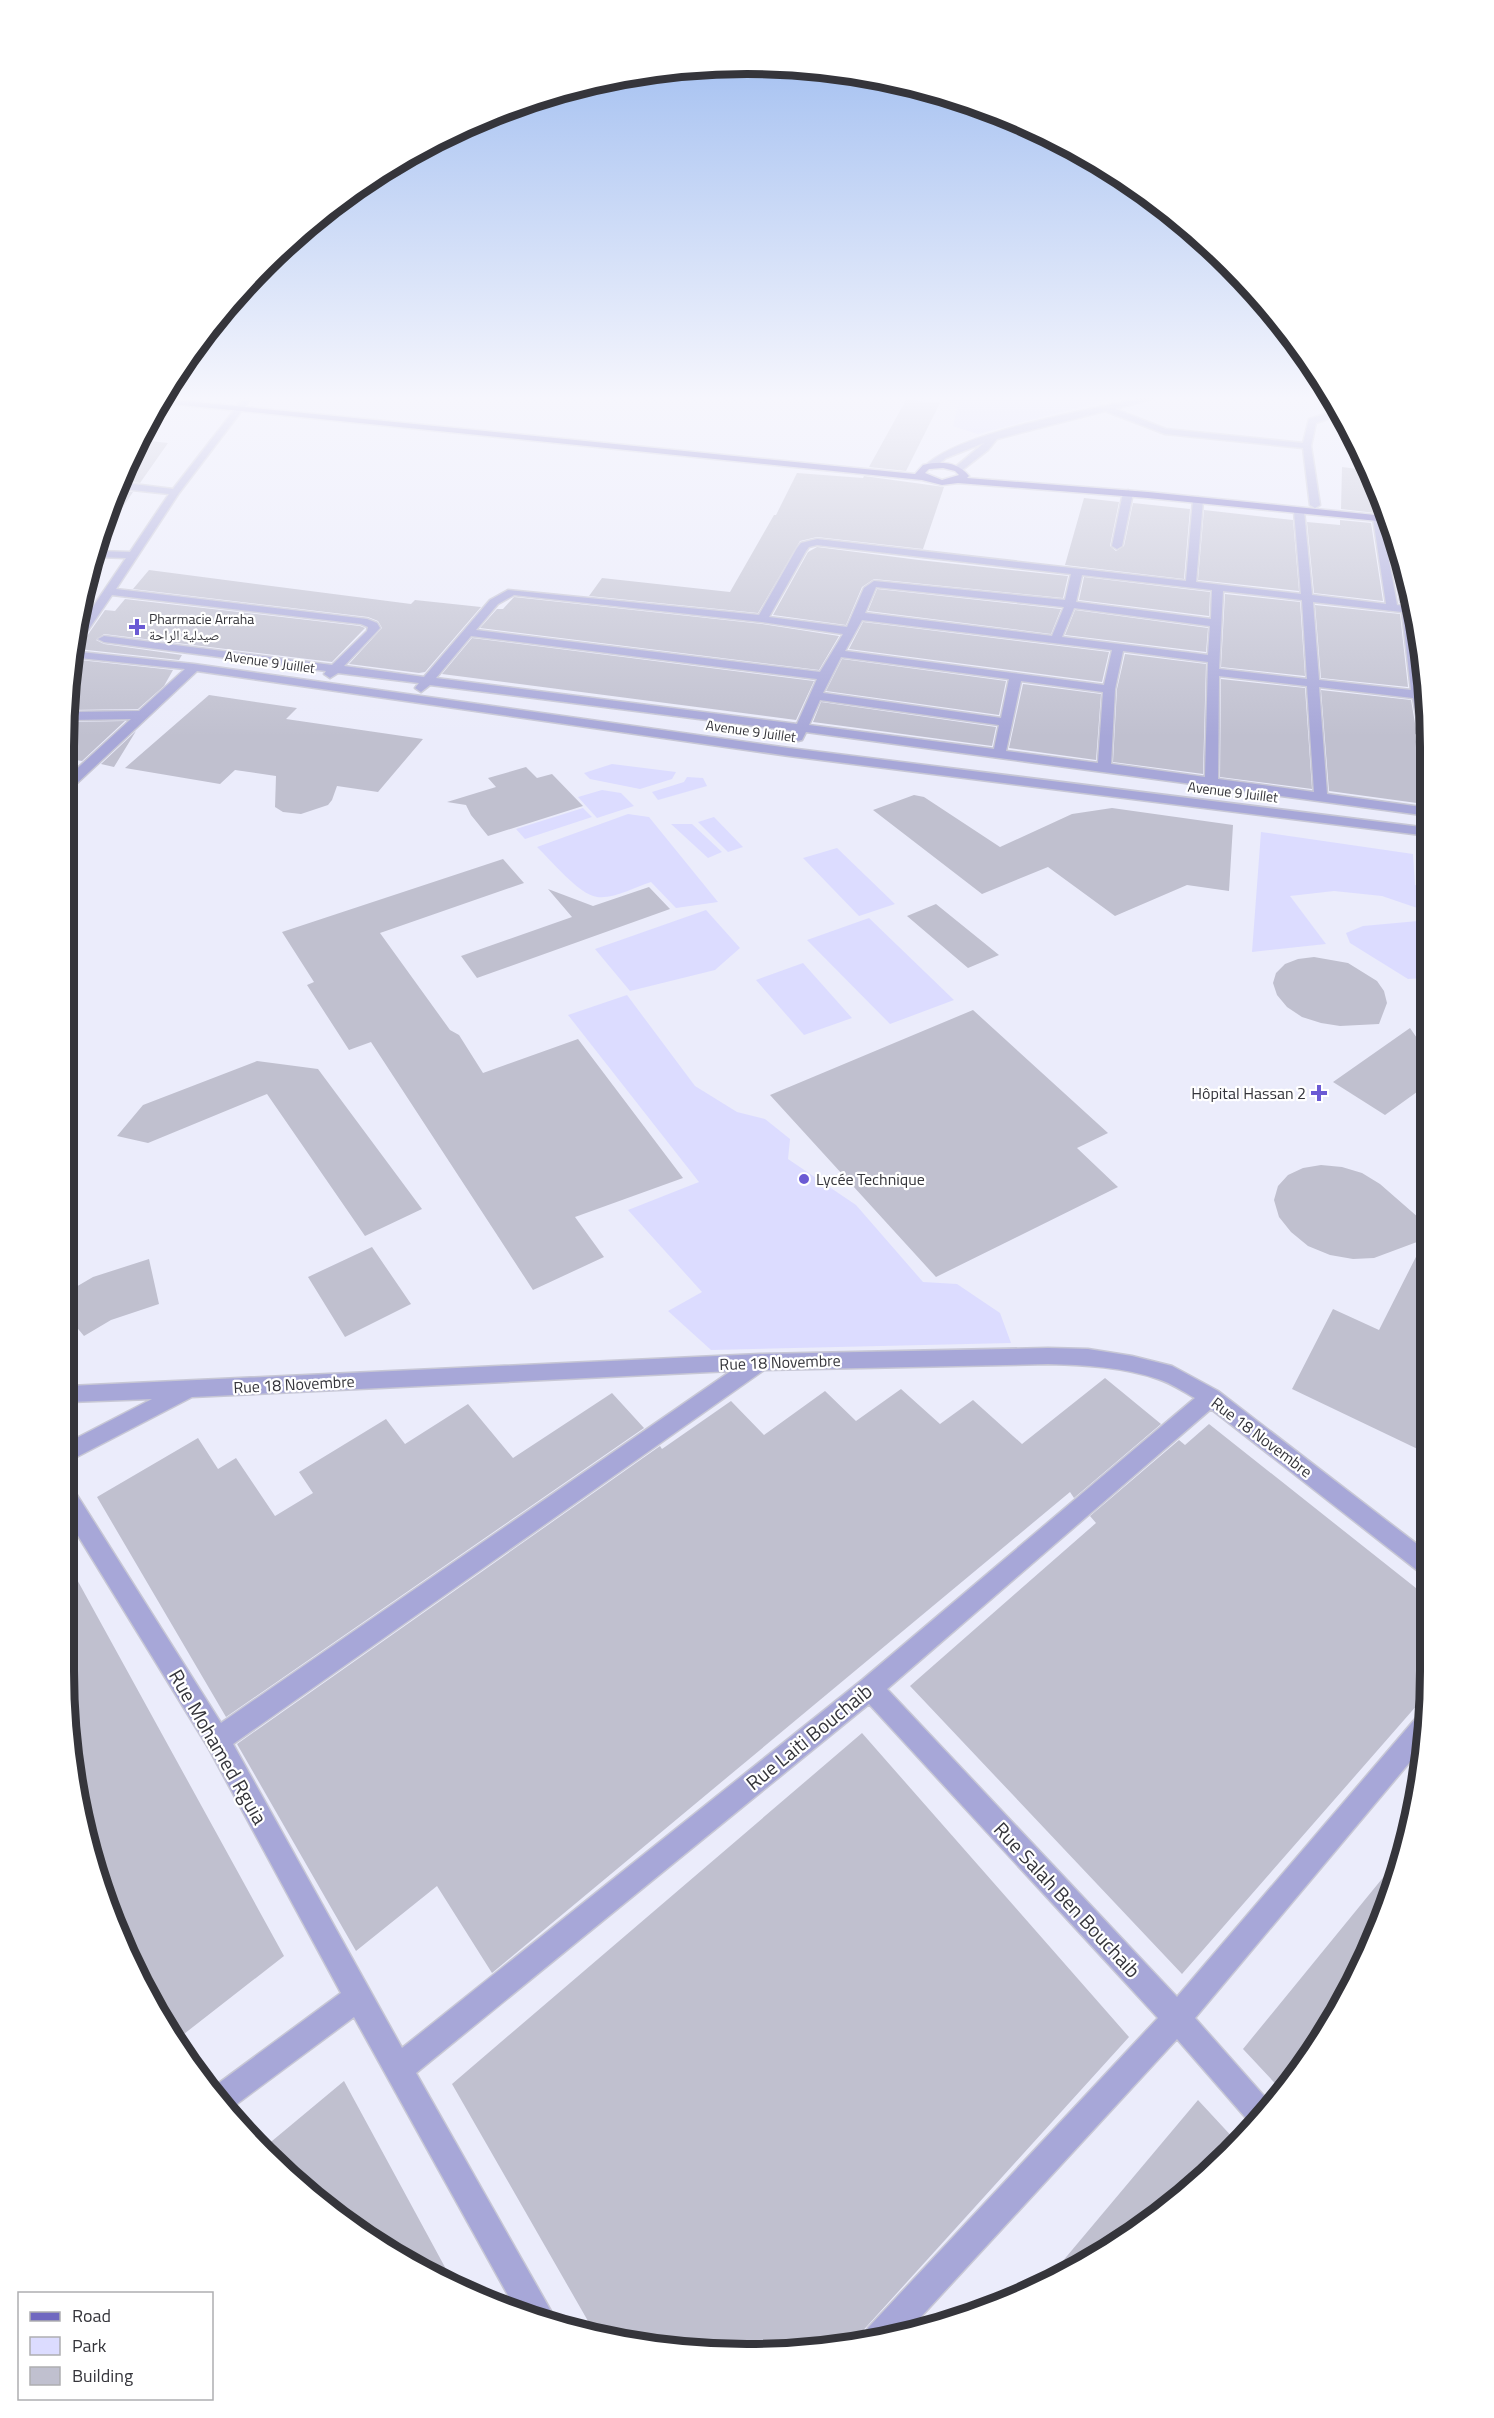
<svg xmlns="http://www.w3.org/2000/svg" width="1494" height="2418" viewBox="0 0 1494 2418" font-family="'Titillium Web','Noto Naskh Arabic',sans-serif">
  <style>
    .green { fill: #dcdcff }
    .building { fill: #c0c0cf }
    .lines { fill: none; stroke-linecap: round; stroke-linejoin: round }
    .minor-casing { stroke: #c7c7d5; stroke-width: 3 }
    .major-casing { stroke: #c7c7d5; stroke-width: 3 }
    .minor { fill: #a7a7d8; fill-rule: evenodd }
    .major { fill: #7068c0; fill-rule: evenodd }
    .poi-dot { fill: #6b5ad4; stroke: #fff; stroke-width: 2 }
    .labels { text-anchor: middle; stroke-width: 4.5; stroke-linejoin: round; paint-order: stroke }
    .far-poi-label { font-size: 14px; fill: #35353b; stroke: #fff; text-anchor: start }
    .far-street-label { font-size: 14px; fill: #35353b; stroke: #fff }
    .poi-label { font-size: 16px; fill: #35353b; stroke: #fff; text-anchor: end }
    .street-label { font-size: 16px; fill: #35353b; stroke: #fff }
    .near-street-label { font-size: 20px; fill: #35353b; stroke: #fff }
    .rim { fill: none; stroke: #35353b; stroke-width: 8 }
  </style>
  <rect width="100%" height="100%" fill="#ebecfb"/>
  <path class="green" d="M943 399H1110L978 434 953 426 958 405Z
    M612 764 676 772 672 779 640 789 590 779 584 773Z
    M687 777 703 778 707 786 658 800 652 792 684 782Z
    M602 790 621 793 634 806 597 818 578 797Z
    M583 808 592 817 525 839 516 829Z
    M628 814 649 817 718 902 676 908 651 882C635 887 615 899 597 897 578 894 551 860 537 847Z
    M714 817 743 847 728 852 698 822Z
    M671 824H692L722 852 708 858Z
    M1261 832 1413 854 1415 885 1429 887V912L1382 896 1334 891 1290 896 1326 944 1252 952Z
    M837 848 895 904 859 916 803 858Z
    M706 910 740 948 715 970 630 991 595 949Z
    M869 918 954 1000 890 1024 807 940Z
    M1429 920V948C1419 959 1419 965 1425 978L1408 979 1350 943 1346 933 1363 926Z
    M803 963 852 1018 804 1035 756 980Z
    M627 995 695 1086 737 1112 765 1119 790 1139 788 1159 856 1205 923 1282 957 1284 1000 1313 1011 1343 711 1350 668 1311 702 1292 628 1210 699 1182 568 1015Z"/>
  <path class="building" d="M906 400 940 403 906 471 869 467Z
    M141 440 168 443 140 483 118 480Z
    M1342 467 1366 470 1384 514 1341 509Z
    M797 473 863 478 864 476 944 487 923 549 817 537 800 541 758 613 589 596 602 578 730 592 774 515H776Z
    M114 490 133 492 119 513 109 507Z
    M1084 498 1119 502 1110 546 1116 551 1124 546 1133 503 1190 509 1184 579 1065 565Z
    M1204 510 1293 520 1299 591 1198 580Z
    M1340 520 1371 523 1383 601 1314 593 1307 522 1340 525Z
    M1385 524H1389L1408 570 1413 605 1399 603Z
    M817 547 919 560 1068 576 1063 598 874 579 862 587 846 625 773 615 808 552Z
    M149 570 411 604 415 600 481 607 425 672 419 673 349 664 382 628 378 621 368 617 133 589Z
    M1084 577 1210 592 1209 616 1079 600Z
    M877 589 1061 609 1051 634 868 611Z
    M1225 594 1300 602 1305 676 1221 667Z
    M514 597 762 624 839 636 819 670 480 628 497 609H503Z
    M125 599 360 626 365 628 332 662 104 634 96 640 104 644 182 655 179 660 78 649 105 610 115 611Z
    M1315 605 1400 614 1408 687 1321 678Z
    M1075 610 1208 628 1206 652 1065 635Z
    M863 622 1109 652 1102 682 849 649Z
    M472 638 814 681 796 720 442 674Z
    M1125 654 1206 664 1203 774 1113 762 1117 689Z
    M69 659H70L173 670 164 686 138 709 69 710Z
    M842 659 1006 681 999 715 826 691Z
    M1221 679 1305 688 1312 789 1220 777Z
    M1023 684 1101 694 1096 760 1009 748Z
    M1321 690 1411 700 1417 735 1415 734 1424 804 1329 791Z
    M209 695 297 708 286 719 423 739 378 792 337 786 332 800 328 805 301 814 283 812 275 807 276 776 235 770 220 784 125 768Z
    M821 702 996 727 992 746 813 722Z
    M125 721 82 761 69 759V722Z
    M136 731 114 767 101 764Z
    M526 767 537 778 552 774 583 806 488 836 471 815 466 805 447 802 496 787 488 778Z
    M914 795 924 797 1000 847 1072 814 1112 808 1233 825 1229 891 1187 885 1115 916 1048 867 982 894 873 810Z
    M503 859 524 883 380 933 450 1030 459 1035 483 1073 578 1039 683 1178 575 1217 604 1257 533 1290 371 1042 349 1050 307 985 314 982 282 932Z
    M649 887 670 909 477 978 461 956 572 917 548 889 593 906Z
    M936 904 999 955 968 968 907 916Z
    M1314 957 1348 963 1377 981 1384 991 1387 1003 1379 1024 1340 1026 1321 1023 1302 1017 1287 1007 1277 995 1273 983 1276 973 1285 964 1298 959Z
    M973 1010 1108 1133 1077 1148 1118 1187 936 1277 770 1095Z
    M1410 1028 1428 1054V1084L1385 1115 1333 1082Z
    M257 1061 318 1069 422 1209 365 1236 267 1094 148 1143 117 1136 143 1105Z
    M1321 1165 1342 1167 1362 1173 1380 1184 1427 1225 1426 1453 1292 1389 1333 1309 1379 1330 1425 1239 1374 1258 1353 1259 1330 1255 1308 1246 1291 1232 1279 1217 1274 1200 1278 1186 1288 1175 1303 1168Z
    M372 1247 411 1304 345 1337 308 1277Z
    M149 1259 159 1304 111 1320 84 1336 69 1318V1291L93 1277Z
    M1105 1378 1161 1424 1074 1498 1070 1492 492 1973 437 1886 356 1951 237 1744 660 1446 662 1449 731 1401 764 1435 825 1391 856 1421 901 1389 940 1424 973 1400 1022 1444Z
    M612 1393 644 1428 226 1717 97 1497 198 1438 218 1469 236 1458 275 1516 313 1493 299 1472 386 1419 405 1444 468 1404 513 1458Z
    M1209 1424 1426 1596 1425 1696 1182 1974 910 1686 1096 1523 1090 1516 1179 1440 1185 1445Z
    M69 1565 284 1956 175 2041 134 1974 99 1891 69 1761Z
    M862 1733 1129 2037 849 2346 837 2349 747 2355 657 2349 596 2335 452 2084Z
    M1399 1858 1379 1932 1290 2087 1284 2093 1243 2049Z
    M344 2081 453 2282 367 2240 260 2151Z
    M1198 2100 1236 2141 1163 2214 1049 2285 1046 2281Z"/>
  <g class="lines">
    <defs>
      <path id="minor" d="M243 399 249 401 179 493 116 589 367 619 377 623 380 628 344 666 424 677 490 600 508 590 759 615 797 548 801 543 817 539 1186 581 1193 500 1198 497 1203 500 1196 582 1301 594 1294 511 1299 508 1304 511 1312 595 1386 604 1373 518 1381 516 1397 605 1414 607 1424 692H1428L1429 700 1425 699 1429 723V757L1423 753 1413 698 1319 687 1327 794 1429 808V816L806 732 802 740 798 741 792 737 794 731 430 685 421 692 415 688 419 683 338 673 330 678 324 674 326 671 104 642 98 639 104 636 332 665 367 631 368 627 361 624 112 595 76 648 71 649 76 632 126 558 97 557V551L130 552 169 494 114 488 117 482 173 489ZM817 545 1071 574 1065 600 874 581 864 588 847 627 769 617 806 551 809 547ZM1082 575 1212 590 1211 619 1076 602ZM876 587 1064 607 1052 636 865 613ZM1223 591 1302 600 1307 679 1219 669ZM514 595 762 622 843 634 820 672 476 630 498 604ZM1313 602 1402 612 1411 690 1319 680ZM1074 608 1210 626 1208 655 1062 637ZM862 620 1112 650 1104 685 845 651ZM471 636 817 679 797 724 436 678ZM1123 651 1208 662 1205 777 1111 764 1115 689ZM841 657 1009 679 1001 718 823 693ZM1219 676 1307 686 1314 792 1218 779ZM1021 681 1103 692 1098 763 1006 751ZM820 700 999 725 994 749 809 725Z
        M1137 399H1151L1115 409 1166 429 1303 443 1309 419 1341 409 1343 414 1316 423 1311 446 1320 505 1315 508 1310 505 1303 448 1165 434 1105 411 997 439 988 450 961 471 953 469 984 443 946 458 932 469 924 467C958 432 1087 411 1137 399Z
        M1128 490 1133 493 1122 546 1117 549 1112 546 1123 493Z
        M71 651 194 664 789 748 1429 828V836L789 756 197 671 74 786 69 787V776L131 719 69 720V712L139 711 185 669 70 657Z
        M1048 1348 1088 1349 1132 1356 1172 1366 1218 1391 1426 1551V1574L1418 1571 1211 1409 887 1689 1177 1997 1416 1718 1425 1714V1744L1195 2018 1272 2105 1252 2125 1177 2039 906 2333 865 2343 863 2339 868 2328 1158 2018 869 1704 416 2073 551 2311 556 2322 554 2325 519 2315 354 2017 226 2112 208 2091 341 1993 209 1749 69 1521V1493L77 1495 221 1723 731 1371 192 1397 69 1461V1442L152 1399 69 1402V1386L760 1354ZM1048 1364C1085 1365 1123 1367 1158 1379 1171 1383 1184 1392 1195 1398L862 1680 402 2048 233 1744 764 1370Z"/>
      <path id="major" d="M165 399 915 474 923 465C940 461 957 461 969 476L967 478 1148 492 1385 516 1388 522 1148 498 958 483 942 485 922 480 162 403ZM943 468 955 471 959 475 942 480 925 473 929 469Z"/>
    </defs>
    <use href="#minor" class="minor-casing"/>
    <use href="#major" class="major-casing"/>
    <use href="#minor" class="minor"/>
    <use href="#major" class="major"/>
  </g>
  <linearGradient id="sky" x2="0" y2="1"><stop stop-color="#99b9ef"/><stop offset="0.54" stop-color="#f6f6fd"/><stop offset="1" stop-color="#f6f6fd" stop-opacity="0"/></linearGradient>
  <rect width="1494" height="737" fill="url(#sky)"/>
  <g class="poi-dot">
    <path d="M134 618h6v6h6v6h-6v6h-6v-6h-6v-6h6z"/>
    <path d="M1316 1084h6v6h6v6h-6v6h-6v-6h-6v-6h6z"/>
    <circle cx="804" cy="1179" r="6"/>
  </g>
  <g class="labels">
    <g class="far-poi-label">
      <text x="149" y="624">Pharmacie Arraha<tspan x="149" dy="16">صيدلية الراحة</tspan></text>
    </g>
    <g class="far-street-label">
      <text transform="translate(270 662) rotate(8)" y="5">Avenue 9 Juillet</text>
      <text transform="translate(751 731) rotate(8)" y="5">Avenue 9 Juillet</text>
      <text transform="translate(1233 792) rotate(7)" y="5">Avenue 9 Juillet</text>
    </g>
    <g class="poi-label">
      <text x="1306" y="1099">Hôpital Hassan 2</text>
      <text x="816" y="1185" text-anchor="start">Lycée Technique</text>
    </g>
    <g class="street-label">
      <text transform="translate(780 1362) rotate(-2)" y="6">Rue 18 Novembre</text>
      <text transform="translate(294 1384) rotate(-3)" y="6">Rue 18 Novembre</text>
      <text transform="translate(1262 1437) rotate(37)" y="6">Rue 18 Novembre</text>
    </g>
    <g class="near-street-label">
      <text transform="translate(809 1737) rotate(-39)" y="7">Rue Laiti Bouchaib</text>
      <text transform="translate(218 1747) rotate(60)" y="7">Rue Mohamed Rguia</text>
      <text transform="translate(1067 1900) rotate(47)" y="7">Rue Salah Ben Bouchaib</text>
    </g>
  </g>
  <path d="M0 0H1494V2418H0ZM747 74H747A673 673 0 0 1 1420 747V1671A673 673 0 0 1 747 2344H747A673 673 0 0 1 74 1671V747A673 673 0 0 1 747 74Z" fill="#fff" fill-rule="evenodd"/>
  <path class="rim" d="M747 74H747A673 673 0 0 1 1420 747V1671A673 673 0 0 1 747 2344H747A673 673 0 0 1 74 1671V747A673 673 0 0 1 747 74Z"/>
  <rect x="18" y="2292" width="195" height="108" fill="#ffffff" stroke="#aeaeb1" stroke-width="1.5"/>
  <rect x="30" y="2312" width="30" height="9" fill="#7068c0" stroke="#aeaeb1" stroke-width="1.5"/>
  <text x="72" y="2322" font-size="18" fill="#35353b">Road</text>
  <rect x="30" y="2337" width="30" height="18" fill="#dcdcff" stroke="#aeaeb1" stroke-width="1.5"/>
  <text x="72" y="2352" font-size="18" fill="#35353b">Park</text>
  <rect x="30" y="2367" width="30" height="18" fill="#c0c0cf" stroke="#aeaeb1" stroke-width="1.5"/>
  <text x="72" y="2382" font-size="18" fill="#35353b">Building</text>
</svg>
